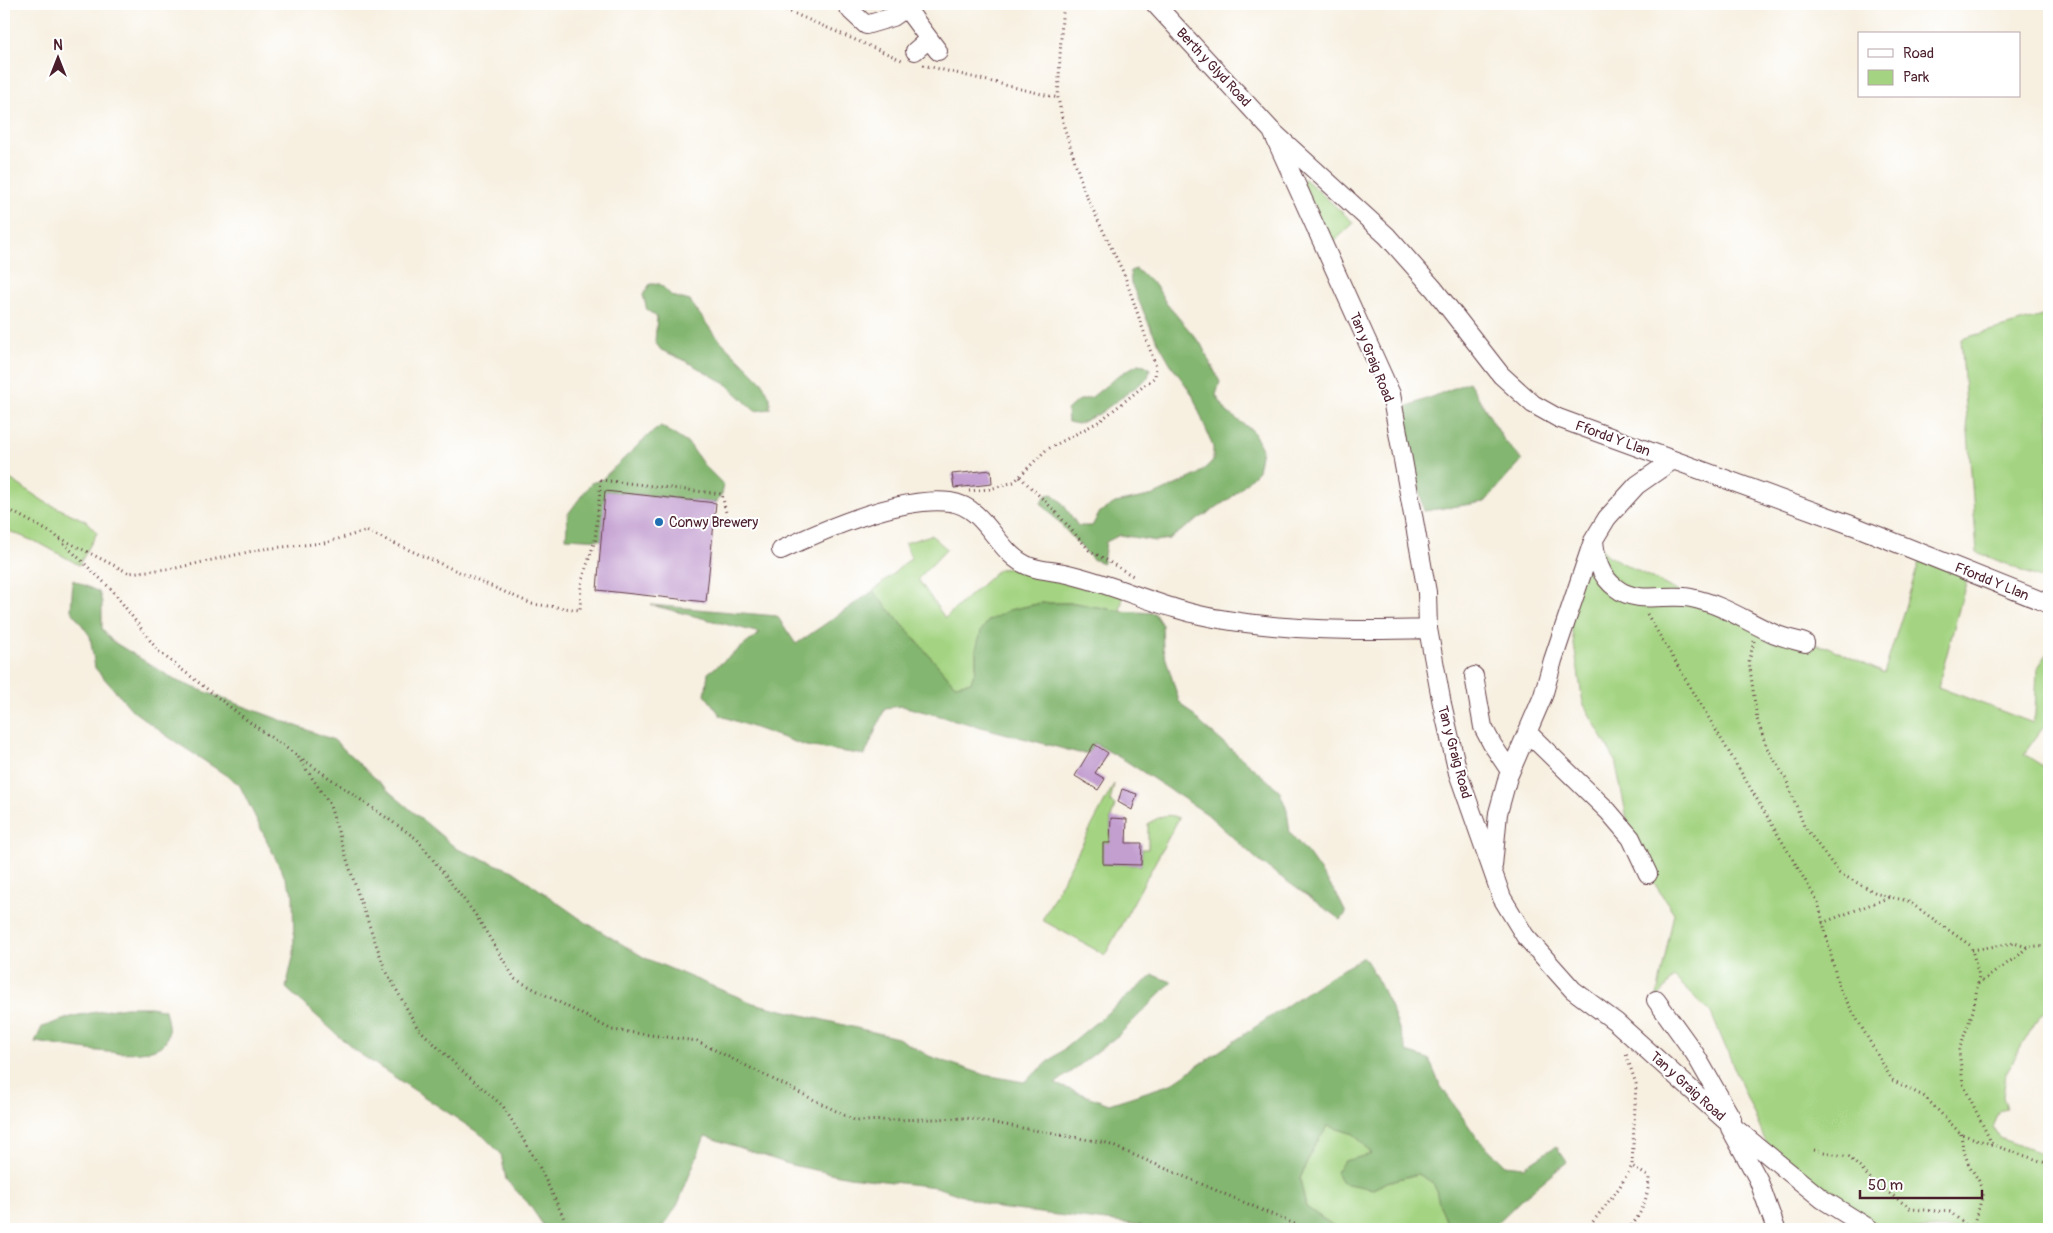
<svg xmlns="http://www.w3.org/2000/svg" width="2053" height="1233" viewBox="0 0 2053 1233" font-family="Pangolin,sans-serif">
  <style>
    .green { fill: #a4d482; stroke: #777a56 }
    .forest { fill: #83b670; stroke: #666a4e }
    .building { fill: #c39fd0 }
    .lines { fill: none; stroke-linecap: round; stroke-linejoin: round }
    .minor-casing { stroke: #643e46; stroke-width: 20 }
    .path { stroke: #643e46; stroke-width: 3; stroke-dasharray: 1 4; stroke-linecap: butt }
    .minor { stroke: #fff; stroke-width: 18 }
    .poi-dot { fill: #1f6fb2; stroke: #fff; stroke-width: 2 }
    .labels { text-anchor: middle; stroke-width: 4; stroke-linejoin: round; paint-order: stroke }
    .street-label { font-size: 14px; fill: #4a1f2b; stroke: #fff }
    .poi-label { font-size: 14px; fill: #4a1f2b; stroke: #fff; text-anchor: start }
  </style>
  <rect width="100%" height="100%" fill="#fff"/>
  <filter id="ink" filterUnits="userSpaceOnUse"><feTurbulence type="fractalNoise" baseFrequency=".02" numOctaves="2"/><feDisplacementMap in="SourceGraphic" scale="10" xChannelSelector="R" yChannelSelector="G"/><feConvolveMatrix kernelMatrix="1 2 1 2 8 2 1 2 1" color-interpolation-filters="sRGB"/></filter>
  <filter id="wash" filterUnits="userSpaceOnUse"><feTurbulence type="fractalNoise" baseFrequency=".0096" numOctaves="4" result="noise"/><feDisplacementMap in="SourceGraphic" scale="20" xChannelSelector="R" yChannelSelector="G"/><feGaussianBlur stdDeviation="1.12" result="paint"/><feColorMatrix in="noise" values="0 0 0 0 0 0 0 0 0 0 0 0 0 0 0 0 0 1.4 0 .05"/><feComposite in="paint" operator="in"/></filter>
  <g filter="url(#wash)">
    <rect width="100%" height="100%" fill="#f7f0e1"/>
    <path class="green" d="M1305 179 1354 223 1330 245 1302 182Z
      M2049 314V582L1977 552 1961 339Z
      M4 475 45 502 86 521 97 533 79 565 43 545 4 529Z
      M931 535 947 549 918 579 945 618 999 569 1031 567 1124 592 1120 611 1075 603H1042L1009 610 976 649V668L971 682 955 685 873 591 911 558 905 543Z
      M1593 541 1609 556 1689 597 1805 643 1828 647 1884 673 1922 553 1969 572 1938 687 2033 723 2035 714 2037 669 2049 651V715L2047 722 2024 754 2049 770V1006L2035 1023 2006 1073 2003 1097 2007 1109 2000 1111 1993 1127 1999 1138 2049 1156V1229H1870L1773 1159 1711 1013 1674 977 1656 1000 1674 913 1648 874 1631 838 1615 760 1583 703 1569 612Z
      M1114 784 1110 802 1115 805 1111 818 1110 843H1103V864L1141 865 1142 849H1148V824C1159 817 1166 812 1179 818L1105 955 1042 920Z
      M1328 1126 1354 1134 1372 1155 1373 1189 1387 1182 1418 1174C1439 1185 1434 1186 1440 1206 1443 1214 1447 1220 1447 1229H1338L1306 1207 1300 1179 1313 1148Z"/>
    <path class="forest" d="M1136 269 1157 287 1166 303 1201 344 1220 382 1216 395 1227 412 1253 431 1262 449 1258 471 1232 497 1169 539 1155 541 1120 535 1106 542 1103 563 1092 559 1041 503 1046 495 1052 494 1061 501 1078 526H1092L1100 512 1115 503 1154 495 1197 475 1213 461V447L1192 394 1170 363 1152 331 1131 283 1130 271Z
      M650 284H660L672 296 690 301 714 334 762 382 770 398V409L755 411 726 384 684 360 661 350 655 342 657 317 647 310 643 295Z
      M1138 364 1145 365 1150 369 1148 378 1099 414 1078 424 1068 422 1067 410 1077 401 1092 397 1119 375Z
      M1469 382 1504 440 1522 460 1485 502 1424 511 1401 409Z
      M661 426 690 445 703 464 724 485 722 494 716 503 606 491 602 540 566 538 568 514 591 483 601 480 650 434Z
      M73 580 99 592 102 602V629L112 641 179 682 334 740 392 794 457 849 513 871 582 920 645 958 753 1003 898 1038 929 1056 985 1075 1024 1082 1153 975 1172 982 1120 1034 1055 1084 1109 1104 1171 1084 1329 977 1364 957C1384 987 1396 1018 1407 1052L1429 1059 1440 1085 1478 1139 1505 1165 1524 1167 1556 1146 1567 1162 1524 1197 1493 1227 1487 1229H1447C1447 1220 1443 1214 1440 1206 1434 1186 1439 1185 1418 1174L1387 1182 1373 1189 1342 1183 1336 1172 1344 1161 1372 1154 1354 1134 1328 1126 1313 1148 1300 1179 1306 1207 1338 1229H1147L1140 1225 998 1208 936 1187 849 1177 791 1165 705 1136 678 1204 662 1229H551L543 1225 528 1203 506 1180 501 1154 483 1136 354 1050 286 988 294 953 293 894 239 784 167 736 133 711 95 668 90 636 71 610Z
      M873 591 955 685 971 682 976 668V649L981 631 988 621 1009 610 1042 603H1075L1120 611 1154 613 1162 625 1163 649 1179 701 1205 727 1279 790 1287 810 1290 833 1309 855 1337 895 1346 913 1341 920 1260 862 1207 814 1126 761 1094 743 1088 753H1079L902 706 885 708 865 755 806 746 721 716 705 695 708 673 760 633 651 605 777 616 796 644Z
      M125 1007H151L165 1010C167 1020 172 1034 164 1043 146 1064 60 1045 35 1042L42 1027 74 1016Z"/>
    <g id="blocks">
      <path class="building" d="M991 470 992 484 954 488 952 474Z
        M605 491 716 503 706 602 597 590Z
        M1094 744 1108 753 1095 773 1105 779 1098 790 1075 776Z
        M1122 789 1137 794 1132 810 1118 802Z
        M1111 818 1127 819 1126 843H1142L1141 865 1103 864V843H1110Z"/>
    </g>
  </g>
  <g filter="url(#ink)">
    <use href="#blocks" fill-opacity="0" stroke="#643e46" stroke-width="1"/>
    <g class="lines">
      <defs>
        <path id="minor" d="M846 4 852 12 866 25 893 17 906 8 938 51
          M1155 4 1272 131 1387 236 1434 289 1501 375 1533 404 1558 418 1854 526 2049 604
          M915 51 929 39
          M1272 131 1391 394 1427 592 1428 629 1442 704 1458 773 1502 898 1525 936 1573 990 1616 1022 1725 1120 1822 1199 1870 1229
          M1594 541C1596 560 1600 576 1616 588 1637 605 1667 593 1691 598 1722 604 1747 622 1775 634 1785 638 1795 640 1805 643
          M781 550C825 529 901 496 950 502 988 507 997 556 1031 567 1043 571 1056 571 1068 574 1119 586 1168 611 1220 619 1289 631 1358 631 1428 629
          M1474 676 1483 727 1492 744 1510 771
          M1527 732 1608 811 1631 838 1648 874
          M1493 866 1498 813 1508 777 1543 696 1553 660 1593 541 1607 518 1637 485 1673 460
          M1656 1000 1695 1054 1732 1119
          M1730 1128 1758 1179 1776 1229"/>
      </defs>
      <use href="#minor" class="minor-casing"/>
      <path class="path" d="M772 4 902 60
        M923 65 1058 98
        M1020 477 1054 510 1089 550 1133 576
        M969 491 990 489 1014 482 1046 450 1100 421 1155 377 1156 367 1124 274 1085 193 1064 127 1058 98 1062 17 1065 4
        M4 507 55 535 113 591 158 651 252 724 417 839 475 914 515 979 612 1030 697 1041 856 1121 966 1118 1106 1143 1306 1229
        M60 538 129 573 176 568 262 549 324 543 366 531 532 604 580 610 581 584 595 540 601 480 722 494 728 522
        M1647 614 1818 902 1839 988 1892 1080 1925 1097 1961 1134 2049 1164
        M1754 641 1749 661 1757 719 1767 748 1786 779 1804 826 1839 873 1878 894 1908 901 1971 946 1979 976 1973 1011 1959 1050 1963 1084 1992 1144
        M298 757 329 803 358 894 385 969 417 1027 461 1070 503 1106 538 1164 569 1229
        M1822 923 1890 897
        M1972 950 2014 943 2027 947
        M1978 984 2019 955 2027 947 2037 946 2049 948
        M1961 1134 1963 1149 1969 1165 1979 1181 1983 1195 1972 1229
        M1814 1150 1849 1157 1873 1181 1911 1209 1950 1212 1971 1229
        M1580 1229 1592 1223 1619 1188 1632 1166 1636 1084 1626 1054
        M1628 1229C1641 1217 1649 1195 1649 1177L1632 1166"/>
      <use href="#minor" class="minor"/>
    </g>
  </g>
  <circle class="poi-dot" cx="659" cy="522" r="5"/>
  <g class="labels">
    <g class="street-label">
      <text transform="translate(1214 67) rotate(47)" y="5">Berth y Glyd Road</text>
      <text transform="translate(1372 357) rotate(68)" y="5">Tan y Graig Road</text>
      <text transform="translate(1613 438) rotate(20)" y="5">Ffordd Y Llan</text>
      <text transform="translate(1992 581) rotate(22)" y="5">Ffordd Y Llan</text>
      <text transform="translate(1455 752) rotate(75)" y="5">Tan y Graig Road</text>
      <text transform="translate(1688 1086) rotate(42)" y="5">Tan y Graig Road</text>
    </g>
    <g class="poi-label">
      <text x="669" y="527">Conwy Brewery</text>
    </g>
  </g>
  <rect width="2053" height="1233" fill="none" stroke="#fff" stroke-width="20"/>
  <rect x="1858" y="32" width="162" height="65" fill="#ffffff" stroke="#b7a5aa"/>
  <rect x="1868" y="49" width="25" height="8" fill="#ffffff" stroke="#b7a5aa"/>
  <text x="1903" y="58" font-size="15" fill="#4a1f2b">Road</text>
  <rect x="1868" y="70" width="25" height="15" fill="#a4d482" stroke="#b7a5aa"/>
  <text x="1903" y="82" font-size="15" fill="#4a1f2b">Park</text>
  <g transform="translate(58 58)" stroke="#ffffff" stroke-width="4" paint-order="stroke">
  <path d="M0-4L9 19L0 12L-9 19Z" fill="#4a1f2b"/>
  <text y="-8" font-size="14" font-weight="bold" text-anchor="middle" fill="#4a1f2b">N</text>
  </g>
  <path d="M1860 1190v8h122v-8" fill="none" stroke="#4a1f2b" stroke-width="2.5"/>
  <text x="1868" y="1190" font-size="15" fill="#4a1f2b" stroke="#ffffff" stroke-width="4" paint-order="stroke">50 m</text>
</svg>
